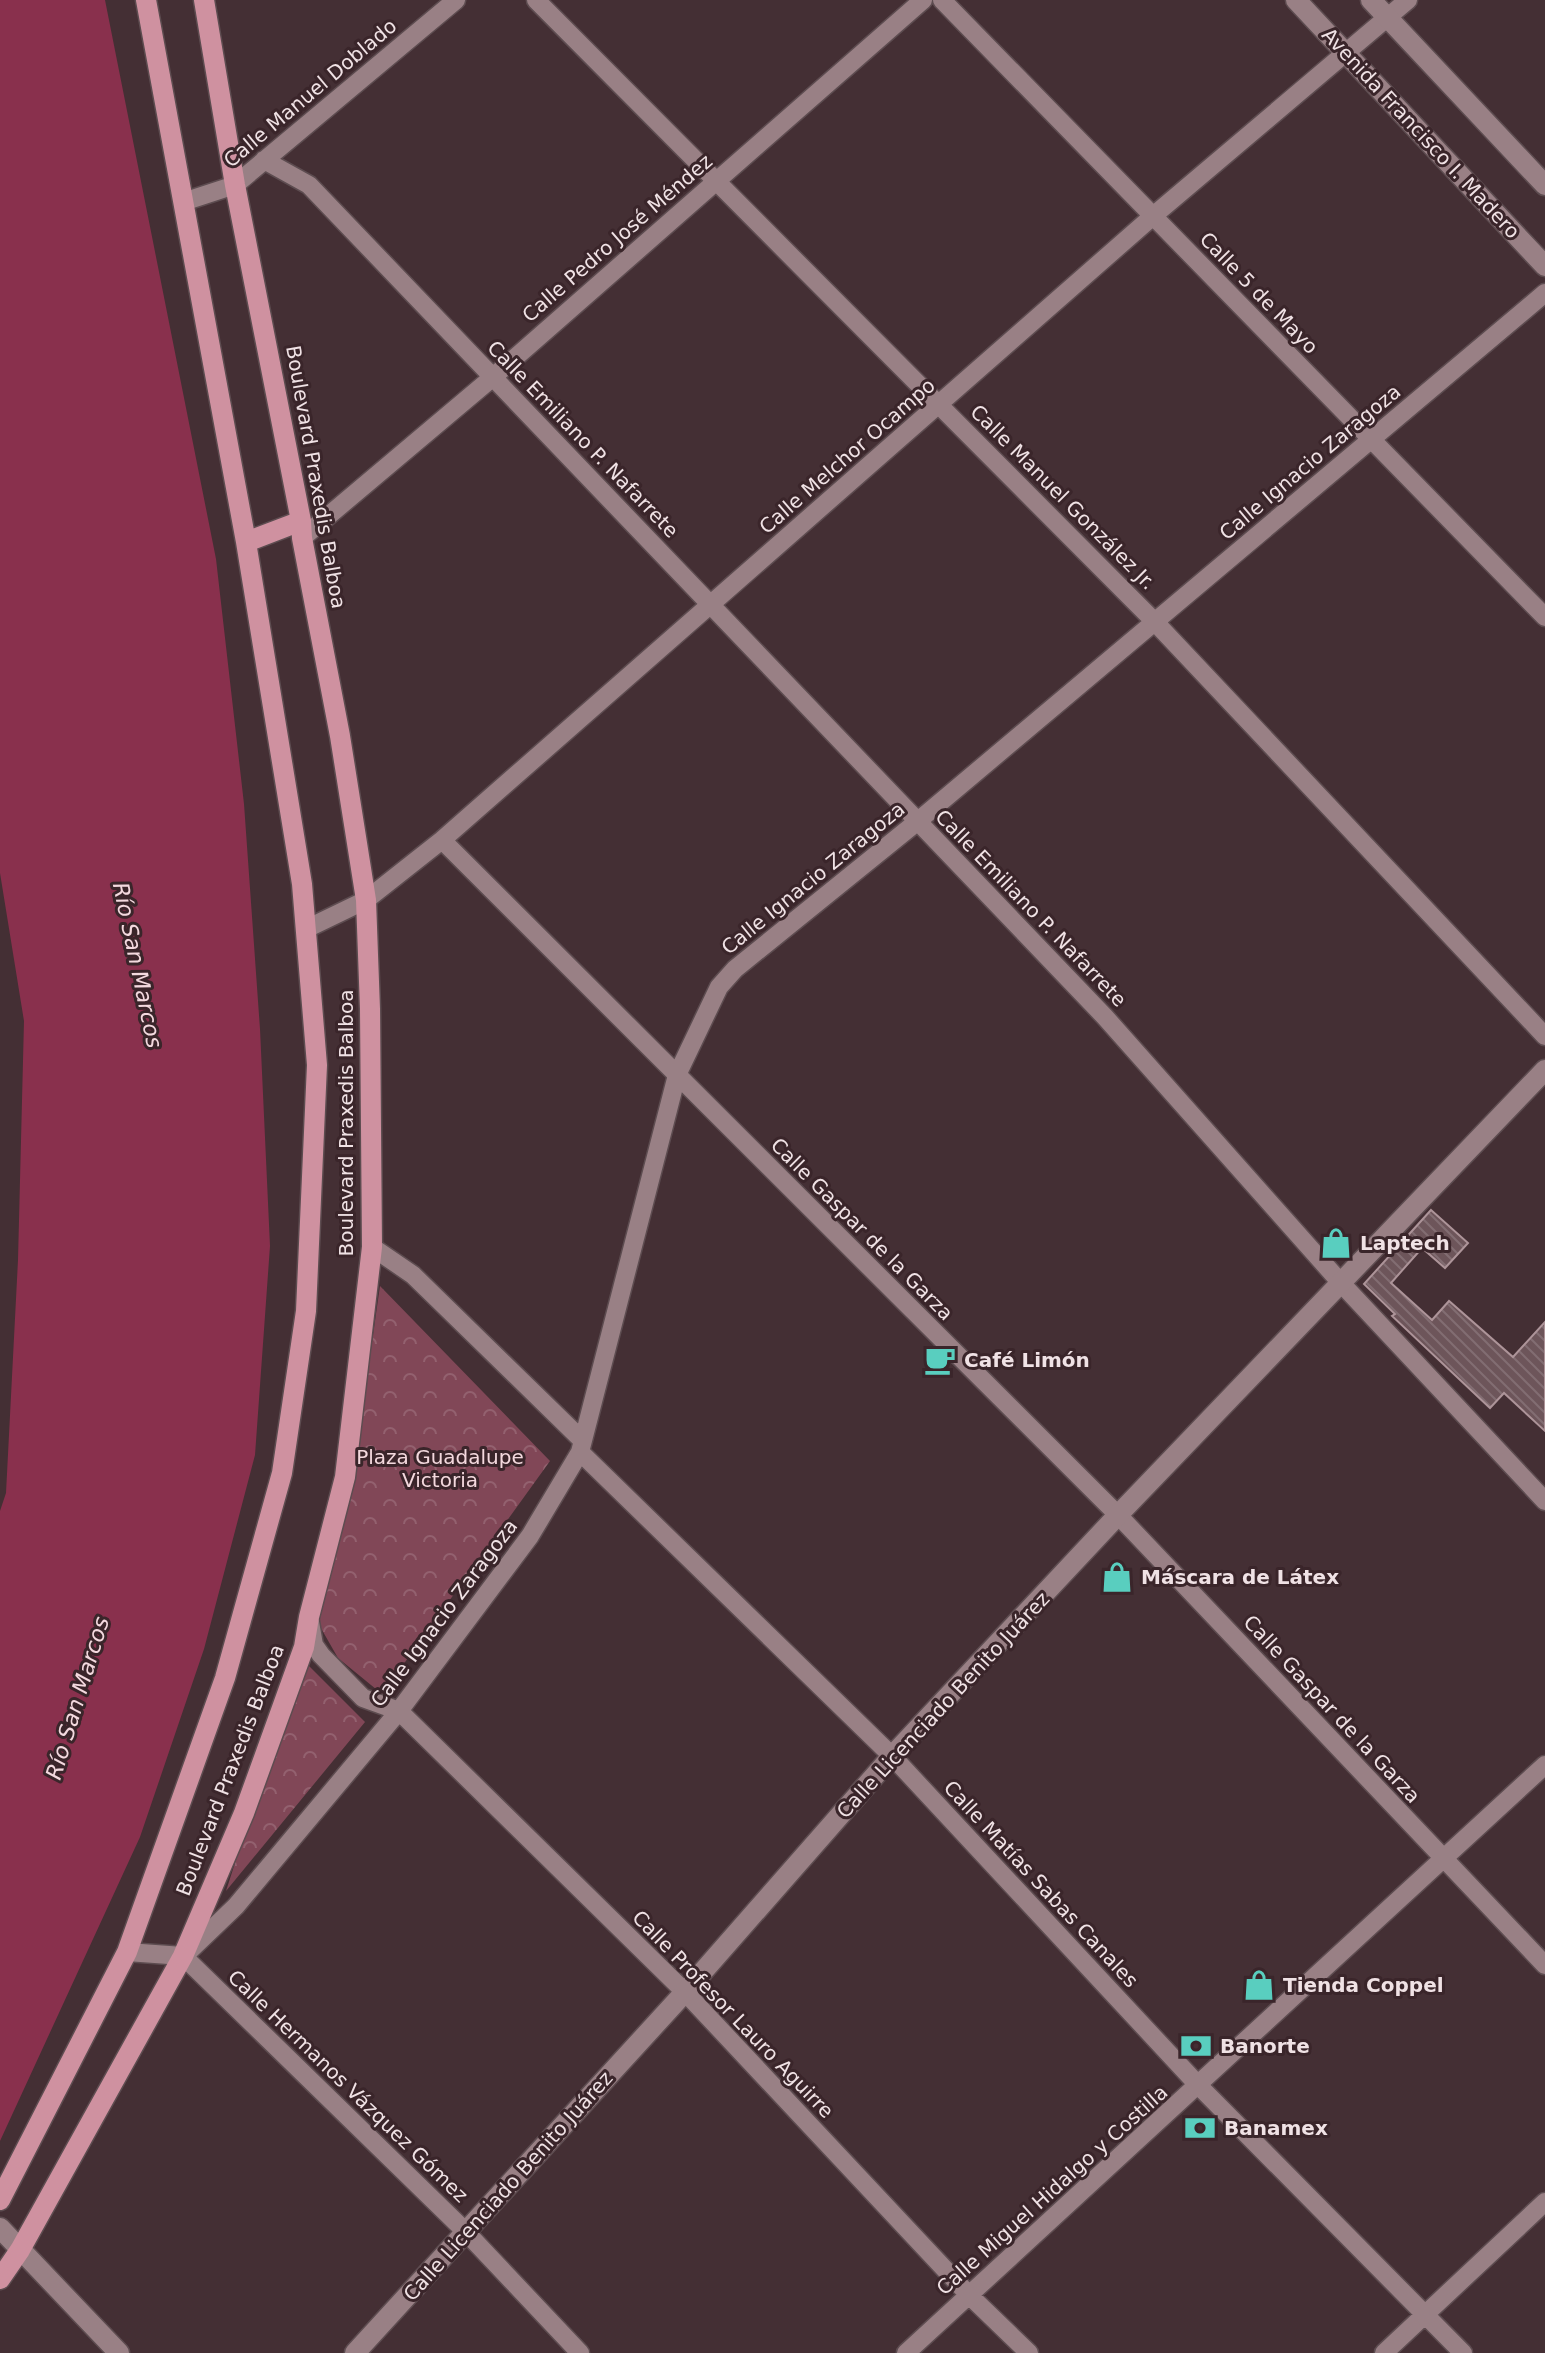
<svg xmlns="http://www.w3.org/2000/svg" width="1545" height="2353" viewBox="0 0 1545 2353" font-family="'DejaVu Sans',sans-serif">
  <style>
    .forest { fill: url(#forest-crowns) }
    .water { fill: #89304d }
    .building { fill: url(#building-back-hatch); stroke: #ad9499; stroke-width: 2 }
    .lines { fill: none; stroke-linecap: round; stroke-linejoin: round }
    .minor-casing { stroke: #5d4c50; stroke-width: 21 }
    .tertiary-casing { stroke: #5d4c50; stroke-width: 23 }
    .secondary-casing { stroke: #5d4c50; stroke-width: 23 }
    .primary-casing { stroke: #5d4c50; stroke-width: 23 }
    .minor { stroke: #998085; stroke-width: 18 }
    .tertiary { stroke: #998085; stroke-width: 20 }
    .secondary { stroke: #998085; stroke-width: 20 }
    .primary { stroke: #cf91a0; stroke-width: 20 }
    .labels { text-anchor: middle; stroke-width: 6; stroke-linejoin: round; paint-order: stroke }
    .street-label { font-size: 20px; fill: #f0e2e5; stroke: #3a252a }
    .poi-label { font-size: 20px; font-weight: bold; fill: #f0e2e5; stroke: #3a252a; text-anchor: start }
    .park-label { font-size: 20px; fill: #f4d9de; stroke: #3a252a }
    .water-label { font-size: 22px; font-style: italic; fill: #f4d9df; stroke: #3a252a }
  </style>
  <defs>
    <pattern id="forest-crowns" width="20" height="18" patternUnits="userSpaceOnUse" patternTransform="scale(2)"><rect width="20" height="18" fill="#814757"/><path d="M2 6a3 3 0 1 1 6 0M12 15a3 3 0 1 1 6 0" fill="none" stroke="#93616f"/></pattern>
    <pattern id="building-back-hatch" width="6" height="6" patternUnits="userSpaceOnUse" patternTransform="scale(2)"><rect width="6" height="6" fill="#6d555a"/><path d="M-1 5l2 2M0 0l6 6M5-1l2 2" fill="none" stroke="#826d72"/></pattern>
  </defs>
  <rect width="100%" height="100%" fill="#442f34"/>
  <path class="forest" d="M380 1286 550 1461 382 1694 338 1658 318 1623 350 1496Z
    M301 1658 365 1722 226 1891Z"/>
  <path class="water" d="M0 0H105L216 559 244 804 260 1029 270 1246 255 1455 204 1649 140 1837 0 2141V1511L6 1493 18 1260 24 1021 0 873Z"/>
  <path class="building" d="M1431 1210 1468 1243 1445 1268 1422 1248 1391 1283 1432 1320 1449 1301 1513 1357 1545 1322V1431L1504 1393 1490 1408 1392 1316 1395 1314 1364 1284Z"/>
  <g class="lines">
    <defs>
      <path id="minor" d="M536 0 1154 621 1545 1036
        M942 0 1545 617
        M264 160 309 185 1105 1017 1341 1283 1545 1501
        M183 202 235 185 456 0
        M302 538 493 377 923 0
        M442 840 1118 1515 1545 1965
        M306 929 366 900 442 840 1153 216 1408 0
        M372 1247 413 1275 582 1440
        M580 1452 892 1756 1199 2086 1463 2353
        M310 1622 314 1645 321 1655 363 1698 399 1711 685 1992 969 2295 1029 2353
        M127 1952 183 1956
        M185 1955 236 1906 399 1711 530 1536 580 1452 677 1075 719 987 735 969 918 821 1545 293
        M183 1956 465 2231 580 2353
        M906 2353 1545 1765
        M1384 2353 1545 2202"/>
      <path id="tertiary" d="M355 2353 685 1992 892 1756 1118 1515 1545 1070"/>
      <path id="secondary" d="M1296 0 1545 266
        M1371 0 1545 185
        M0 2228 119 2353"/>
      <path id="primary" d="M246 542 301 521
        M0 2200 127 1952 225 1678 282 1473 306 1311 317 1065 302 884 246 542 146 0
        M0 2279 20 2250 183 1956 244 1813 304 1647 309 1617 345 1477 372 1247 370 1009 366 900 340 736 302 538 301 521 235 185 204 0"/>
    </defs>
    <use href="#minor" class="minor-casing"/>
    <use href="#tertiary" class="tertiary-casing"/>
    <use href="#secondary" class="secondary-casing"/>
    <use href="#primary" class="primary-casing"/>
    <use href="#minor" class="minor"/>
    <use href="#tertiary" class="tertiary"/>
    <use href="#secondary" class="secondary"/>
    <use href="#primary" class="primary"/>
  </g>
  <defs>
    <symbol id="shop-bare" viewBox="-9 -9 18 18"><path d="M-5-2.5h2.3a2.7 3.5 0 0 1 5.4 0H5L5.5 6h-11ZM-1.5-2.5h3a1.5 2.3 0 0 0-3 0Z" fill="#59cebf" stroke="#3a252a" stroke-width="2.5" paint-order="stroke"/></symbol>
    <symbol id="cafe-bare" viewBox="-9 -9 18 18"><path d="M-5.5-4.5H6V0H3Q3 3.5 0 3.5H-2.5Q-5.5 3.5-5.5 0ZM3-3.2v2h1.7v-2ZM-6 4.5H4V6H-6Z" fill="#59cebf" stroke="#3a252a" stroke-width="2.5" paint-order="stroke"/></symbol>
    <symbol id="bank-bare" viewBox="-9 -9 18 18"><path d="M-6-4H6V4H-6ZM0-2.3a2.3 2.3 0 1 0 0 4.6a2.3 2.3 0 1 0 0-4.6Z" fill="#59cebf" stroke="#3a252a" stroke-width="2.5" paint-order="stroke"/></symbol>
  </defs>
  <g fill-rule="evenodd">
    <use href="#shop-bare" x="1314" y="1221" width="44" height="44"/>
    <use href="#cafe-bare" x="918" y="1338" width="44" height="44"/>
    <use href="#shop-bare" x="1095" y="1555" width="44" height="44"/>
    <use href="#shop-bare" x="1237" y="1963" width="44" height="44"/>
    <use href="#bank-bare" x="1174" y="2024" width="44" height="44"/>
    <use href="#bank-bare" x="1178" y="2106" width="44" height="44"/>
  </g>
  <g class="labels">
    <g class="street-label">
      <text transform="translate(310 93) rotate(-40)" y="7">Calle Manuel Doblado</text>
      <text transform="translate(1421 133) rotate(47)" y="7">Avenida Francisco I. Madero</text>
      <text transform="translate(617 238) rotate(-41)" y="7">Calle Pedro José Méndez</text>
      <text transform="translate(1259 293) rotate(46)" y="7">Calle 5 de Mayo</text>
      <text transform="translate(583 439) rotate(46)" y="7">Calle Emiliano P. Nafarrete</text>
      <text transform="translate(847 456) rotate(-41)" y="7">Calle Melchor Ocampo</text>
      <text transform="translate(1310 462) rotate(-40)" y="7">Calle Ignacio Zaragoza</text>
      <text transform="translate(316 477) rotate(80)" y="7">Boulevard Praxedis Balboa</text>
      <text transform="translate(1063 497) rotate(45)" y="7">Calle Manuel González Jr.</text>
      <text transform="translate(813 878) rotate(-39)" y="7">Calle Ignacio Zaragoza</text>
      <text transform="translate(1031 908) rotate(46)" y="7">Calle Emiliano P. Nafarrete</text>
      <text transform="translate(346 1123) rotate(-90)" y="7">Boulevard Praxedis Balboa</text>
      <text transform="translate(862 1229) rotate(45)" y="7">Calle Gaspar de la Garza</text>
      <text transform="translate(444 1613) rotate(-53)" y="7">Calle Ignacio Zaragoza</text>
      <text transform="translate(943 1705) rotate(-47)" y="7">Calle Licenciado Benito Juárez</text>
      <text transform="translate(1332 1709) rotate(47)" y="7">Calle Gaspar de la Garza</text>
      <text transform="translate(230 1770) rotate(-69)" y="7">Boulevard Praxedis Balboa</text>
      <text transform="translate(1041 1884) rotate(47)" y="7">Calle Matías Sabas Canales</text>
      <text transform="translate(733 2014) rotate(46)" y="7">Calle Profesor Lauro Aguirre</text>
      <text transform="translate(348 2086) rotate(44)" y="7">Calle Hermanos Vázquez Gómez</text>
      <text transform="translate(508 2186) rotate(-48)" y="7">Calle Licenciado Benito Juárez</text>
      <text transform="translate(1052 2190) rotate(-42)" y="7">Calle Miguel Hidalgo y Costilla</text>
    </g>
    <g class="poi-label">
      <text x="1360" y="1250">Laptech</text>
      <text x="964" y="1367">Café Limón</text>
      <text x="1141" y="1584">Máscara de Látex</text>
      <text x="1283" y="1992">Tienda Coppel</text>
      <text x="1220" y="2053">Banorte</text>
      <text x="1224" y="2135">Banamex</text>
    </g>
    <g class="park-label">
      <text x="440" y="1464">Plaza Guadalupe<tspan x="440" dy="23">Victoria</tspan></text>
    </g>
    <g class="water-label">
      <text transform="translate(138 965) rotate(78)" y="8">Río San Marcos</text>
      <text transform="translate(77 1698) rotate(-73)" y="8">Río San Marcos</text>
    </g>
  </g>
</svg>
